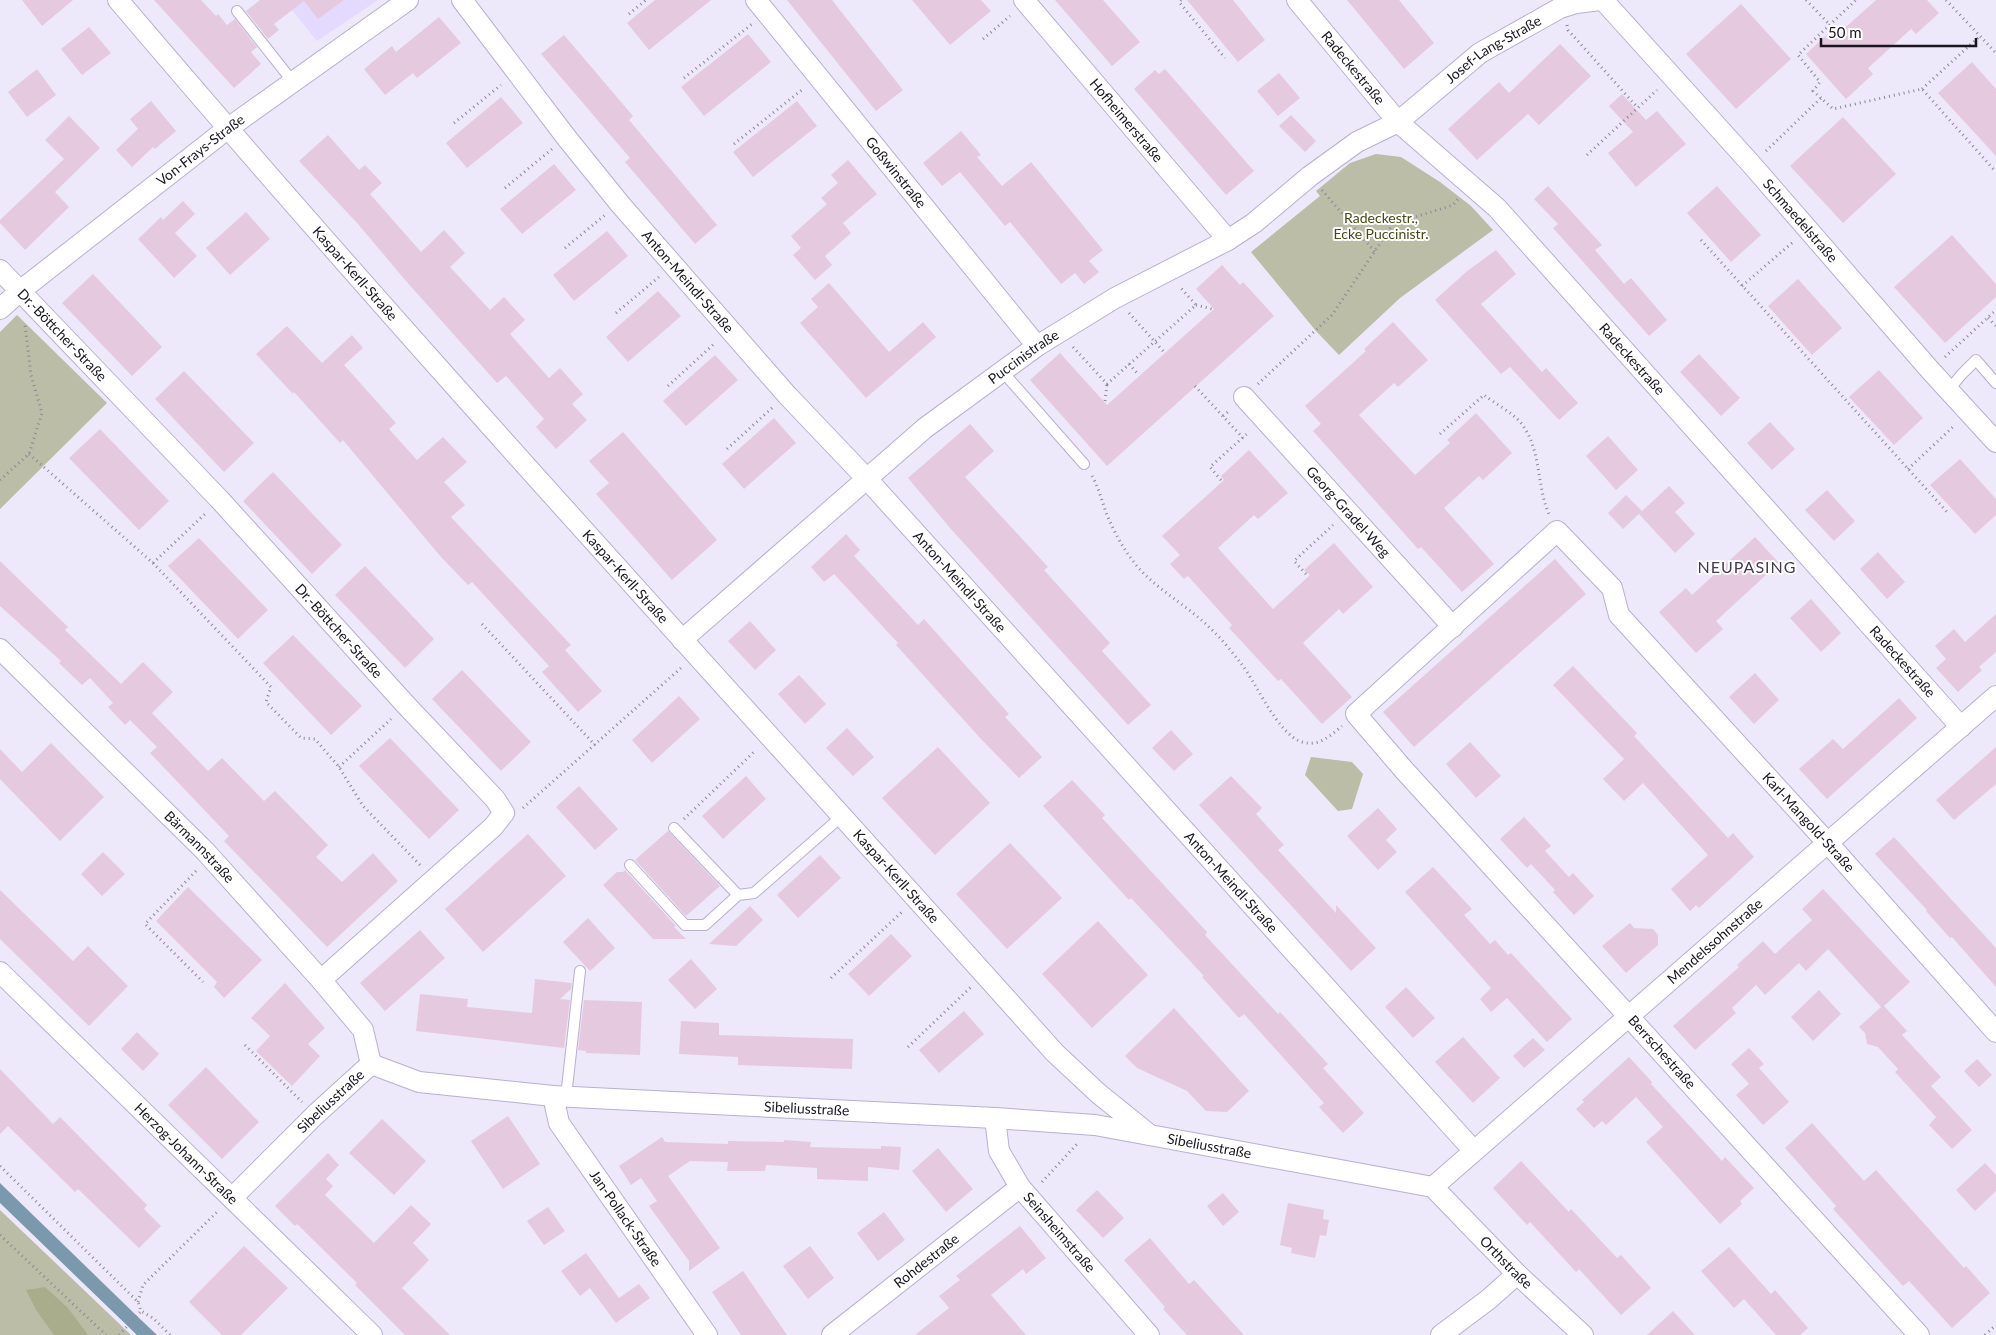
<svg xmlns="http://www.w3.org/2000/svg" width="1996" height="1335" viewBox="0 0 1996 1335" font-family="Lato,sans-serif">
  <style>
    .built { fill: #e4d9fe }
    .green { fill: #bbbda6 }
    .forest { fill: #aaad8c }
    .water { fill: #7b99ad }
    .building { fill: #e5cadf }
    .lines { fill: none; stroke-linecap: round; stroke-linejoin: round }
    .service-casing { stroke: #b8b0cd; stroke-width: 12 }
    .minor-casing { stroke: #b8b0cd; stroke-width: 22 }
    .path { stroke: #8c8896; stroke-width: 3; stroke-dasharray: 1 4; stroke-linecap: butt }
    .service { stroke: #fff; stroke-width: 10 }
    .minor { stroke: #fff; stroke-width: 20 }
    .labels { text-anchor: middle; stroke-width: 4; stroke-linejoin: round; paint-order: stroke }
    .street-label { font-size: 14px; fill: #191620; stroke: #fff }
    .park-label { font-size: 14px; fill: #474a12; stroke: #fff }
    .quarter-label { font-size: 16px; letter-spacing: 1px; fill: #433b53; stroke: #fff }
  </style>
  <rect width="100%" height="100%" fill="#ede8fa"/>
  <path class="built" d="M284 0H378L317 41Z"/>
  <path class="green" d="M1376 154 1401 157 1440 182 1471 206 1493 230 1400 298 1339 355 1316 331 1251 252 1320 196 1316 191 1350 163Z
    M17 315 107 403 0 509V332Z
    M1311 757 1352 762 1363 774 1352 809 1338 811 1305 775Z
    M0 1210 129 1333 131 1335H0Z"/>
  <path class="forest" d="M45 1287 68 1308 88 1335H54L36 1310 26 1290Z"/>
  <path class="water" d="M0 1183 139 1318 157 1335H137L0 1203Z"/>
  <path class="building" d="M22 0H73L42 26Z
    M154 0H201L216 16 218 14 227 25 235 19 257 47 251 52 261 64 234 88Z
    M260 0H344L318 19 304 1 274 24 279 30 268 39 246 11Z
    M655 0H711L649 50 627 23Z
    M787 0H832L903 90 876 111Z
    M912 0H981L991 11 950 45Z
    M1055 0H1103L1140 42 1112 66Z
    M1187 0H1233L1265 40 1238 62Z
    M1347 0H1399L1434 43 1404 69Z
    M1876 0H1927L1939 13 1916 34 1911 29 1889 49 1868 68 1873 74 1846 99 1806 54 1832 30 1837 35Z
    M1741 4 1791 59 1736 109 1686 54Z
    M439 17 461 43 417 78 413 73 385 95 364 69 392 46 396 52Z
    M89 27 111 53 82 75 61 49Z
    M748 34 771 62 704 116 681 87Z
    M564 35 633 116 629 120 717 225 695 244 625 162 630 158 541 54Z
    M1560 44 1591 76 1539 125 1528 114 1477 160 1448 129 1499 82 1509 93Z
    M1972 62 1996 89V156L1938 93Z
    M37 69 56 95 27 117 8 92Z
    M1165 69 1254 171 1226 195 1134 89 1155 70 1159 74Z
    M1279 73 1300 98 1278 116 1257 91Z
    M1622 94 1646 120 1657 111 1686 144 1636 187 1608 153 1633 132 1609 106Z
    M501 97 523 123 467 168 446 143Z
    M151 101 176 131 155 149 153 147 132 167 116 150 138 129 130 119Z
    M797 101 817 126 753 177 733 152Z
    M1291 115 1316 141 1305 152 1279 126Z
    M69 116 100 148 55 192 69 207 25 250 0 223V220L64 159 45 140Z
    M1843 117 1896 174 1843 223 1790 166Z
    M961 131 981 155 977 157 1002 186 1031 162 1103 250 1089 261 1099 272 1084 284 1075 273 1061 284 1010 222 1005 226 960 172 942 186 923 163Z
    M328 135 359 170 365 165 382 183 370 194 421 252 444 230 465 253 450 267 490 310 504 297 525 320 510 334 549 378 560 368 583 394 572 404 587 420 556 449 536 427 544 419 506 376 497 383 406 281 358 224 299 161Z
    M848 160 877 194 843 223 851 233 825 256 832 265 815 280 793 255 801 248 791 236 827 204 821 198 838 183 831 175Z
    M554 164 576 190 522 234 500 209Z
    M1548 186 1602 245 1595 250 1624 284 1631 278 1667 320 1649 336 1553 228 1558 224 1534 199Z
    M1717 186 1761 235 1731 262 1687 213Z
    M183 201 195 214 175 233 197 256 174 278 138 239 161 217 163 220Z
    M246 212 270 239 230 275 206 248Z
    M607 231 628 256 574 301 553 275Z
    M1952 235 1996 284V297L1945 343 1894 287Z
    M1496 250 1516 274 1481 304 1542 372 1546 368 1578 403 1559 420 1510 367 1501 374 1435 300 1466 272Z
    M1222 265 1240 285 1243 282 1274 316 1107 466 1030 380 1060 353 1107 405 1214 309 1196 289Z
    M93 274 162 347 132 376 62 303Z
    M1798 279 1842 328 1812 355 1768 306Z
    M829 283 889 352 923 322 936 337 866 398 800 323 818 307 811 299Z
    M658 291 681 316 628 362 606 337Z
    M1393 322 1428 360 1398 387 1394 383 1359 415 1415 475 1450 443 1447 440 1476 413 1512 453 1483 480 1479 476 1444 508 1494 564 1462 592 1421 547 1418 549 1313 431 1321 424 1305 406 1366 351 1364 349Z
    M287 326 322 363 352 335 363 348 344 365 396 423 389 429 417 460 443 437 467 462 444 482 465 505 451 517 571 645 565 650 602 691 578 712 542 672 549 666 472 582 468 585 441 557 343 440 340 443 294 392 293 394 256 354Z
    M1699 354 1740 398 1721 416 1680 372Z
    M715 355 738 380 686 426 663 401Z
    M1879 370 1923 418 1894 445 1849 397Z
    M184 371 254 443 224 472 155 399Z
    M774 418 796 443 744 489 722 464Z
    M1770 422 1795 449 1772 470 1747 443Z
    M970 424 994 451 965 477 1048 567 1044 570 1110 643 1102 651 1151 705 1128 725 951 529 908 478Z
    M100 429 169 501 139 530 69 458Z
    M623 432 717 540 672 580 596 494 609 483 589 461Z
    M1608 436 1638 470 1616 490 1586 456Z
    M1249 450 1288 493 1258 519 1254 515 1218 548 1273 609 1310 575 1304 570 1334 543 1373 587 1343 614 1339 609 1303 643 1352 697 1322 724 1281 679 1278 681 1244 644 1229 628 1232 625 1188 576 1184 579 1170 564 1180 555 1162 536 1224 480 1221 476Z
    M1960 459 1996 499V515L1975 534 1930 485Z
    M273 472 342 545 312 574 243 501Z
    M1669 486 1685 503 1675 512 1695 534 1675 553 1639 514Z
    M1827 490 1855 521 1834 541 1805 510Z
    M1626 495 1642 511 1623 529 1608 513Z
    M846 534 860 550 854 556 918 625 924 619 1009 714 1005 717 1042 757 1019 778 981 739 896 645 898 643 834 574 824 582 811 567Z
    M1755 537 1779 563 1716 621 1723 629 1696 653 1659 612 1686 588 1692 595Z
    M199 538 268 610 238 639 168 566Z
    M1878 552 1905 582 1887 599 1860 569Z
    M1555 559 1586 594 1414 747 1383 712Z
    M0 561 68 627 65 630 121 684 143 662 173 692 152 713 208 771 222 758 264 801 275 791 328 845 316 857 342 882 373 853 398 881 327 947 224 841 229 836 150 753 157 747 130 720 125 725 108 707 113 703 90 678 82 685 59 663 61 661 0 606Z
    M365 566 434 639 405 668 335 595Z
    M1811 599 1841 633 1821 652 1790 618Z
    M1996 614V652L1979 667 1982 670 1958 692 1936 668 1946 659 1935 646 1954 629 1965 642Z
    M750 621 776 650 755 670 728 641Z
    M293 635 362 706 331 735 263 663Z
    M1573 666 1637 733 1634 736 1728 838 1733 833 1754 857 1699 908 1696 905 1690 911 1671 889 1708 855 1643 783 1624 801 1603 779 1624 759 1553 685Z
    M462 670 531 742 501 771 432 699Z
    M1755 673 1779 700 1754 724 1729 697Z
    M799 675 826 704 805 724 778 694Z
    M679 696 700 719 652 763 632 740Z
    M1899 698 1917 718 1827 799 1799 769 1833 739 1843 749Z
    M847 728 874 757 853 776 826 748Z
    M1171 730 1193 754 1174 771 1152 748Z
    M390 738 459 810 429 839 359 766Z
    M1470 742 1501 776 1476 798 1446 764Z
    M51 743 104 797 60 841 0 779V749L22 772Z
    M938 747 990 803 935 855 882 798Z
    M1996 747V784L1954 820 1936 800Z
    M746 776 766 799 723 839 702 816Z
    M1231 776 1262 808 1256 814 1284 845 1278 850 1336 913V905L1376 948 1351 971 1199 805Z
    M1072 780 1105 815 1102 818 1207 932 1205 935 1278 1014 1280 1012 1328 1064 1323 1068 1364 1113 1343 1133 1319 1107 1324 1103 1244 1014 1239 1018 1202 977 1204 976 1131 898 1129 900 1043 806Z
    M579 786 618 829 595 850 556 807Z
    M1378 808 1397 829 1386 840 1397 852 1378 870 1347 836Z
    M1524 817 1551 846 1545 851 1569 877 1573 873 1594 896 1574 915 1553 892 1555 890 1531 864 1527 868 1500 839Z
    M668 831 720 886 686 916 635 860Z
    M528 834 566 876 483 952 445 909Z
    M1894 837 1996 948V987L1952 937 1950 938 1926 911 1927 910 1875 854Z
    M1010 843 1062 898 1007 949 956 894Z
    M103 852 125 874 102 896 81 874Z
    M820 855 841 878 798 918 777 895Z
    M1433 867 1472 909 1464 915 1490 944 1495 940 1508 955 1511 953 1572 1019 1547 1042 1507 998 1491 1012 1480 999 1491 988 1405 892Z
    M625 870 676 926 674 927 686 939H653L603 885 617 872H623Z
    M188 887 262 960 224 998 214 987 217 982 156 921Z
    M1823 889 1910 982 1884 1006 1907 1031 1902 1035 1941 1077 1931 1086 1972 1130 1952 1149 1929 1125 1936 1117 1895 1072 1898 1069 1878 1047 1867 1044 1865 1033 1859 1027 1881 1007 1828 949 1806 971 1799 963 1765 995 1756 985 1732 1008 1736 1013 1695 1050 1673 1026 1739 967 1737 965 1763 941 1775 954 1812 920 1802 909Z
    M0 890 73 961 88 946 128 986 89 1026 0 939Z
    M750 906 763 920 736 946 709 944Z
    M588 918 615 948 590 971 563 942Z
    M1098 921 1148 975 1092 1028 1042 974Z
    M1630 923 1634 928 1653 929 1658 935V945L1626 973 1602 946Z
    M420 930 445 958 385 1011 360 983Z
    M891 934 912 956 869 996 848 974Z
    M691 959 717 989 695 1009 668 980Z
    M535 979 572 983 571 989 560 999 570 1000 564 1048 416 1031 420 994 468 999 467 1007 532 1013Z
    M285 983 325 1028 308 1044 320 1056 292 1086 256 1051 270 1036 251 1018Z
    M1406 987 1435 1018 1413 1038 1385 1007Z
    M1819 990 1841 1014 1813 1041 1791 1017Z
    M584 1000 642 1002 640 1055 586 1053V1051L578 1050Z
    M1174 1008 1249 1091 1227 1112 1206 1111 1187 1091 1137 1068 1125 1056Z
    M964 1011 984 1034 939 1073 919 1050Z
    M681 1021 719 1023V1035L853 1039 852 1069 738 1065V1057L679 1054Z
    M137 1032 159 1054 143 1071 121 1049Z
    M1463 1037 1500 1078 1473 1103 1435 1062Z
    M1533 1038 1545 1050 1524 1068 1513 1056Z
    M1749 1048 1764 1064 1759 1068 1789 1102 1763 1125 1736 1095 1749 1084 1731 1064Z
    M1629 1057 1652 1082 1651 1084 1722 1161 1725 1157 1754 1188 1740 1201 1742 1204 1720 1224 1646 1142 1663 1127 1636 1097 1606 1125 1602 1121 1594 1128 1576 1109 1584 1102 1582 1100Z
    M1977 1059 1992 1075 1979 1087 1964 1071Z
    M206 1067 259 1122 222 1159 168 1105Z
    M0 1069 53 1124 60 1117 147 1205 144 1209 161 1226 139 1248 78 1189 75 1192 8 1126 0 1134Z
    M508 1116 540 1164 503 1189 471 1141Z
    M382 1119 426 1161 394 1195 349 1153Z
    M1812 1123 1864 1181 1876 1170 1964 1268 1966 1266 1990 1293 1952 1328 1909 1281 1903 1286 1833 1209 1836 1206 1785 1148Z
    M662 1137 665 1142 728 1144V1141L784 1142V1140L811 1142 810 1147 881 1149V1146L901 1147 899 1170 868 1167V1181L817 1179V1168L766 1165 765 1171H727L728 1162 690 1161 668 1176 720 1248 689 1271V1261L649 1206 657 1201 641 1178 631 1185 619 1166Z
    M938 1148 973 1189 946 1212 912 1171Z
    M328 1153 339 1165 326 1179 333 1186 325 1195 374 1243 411 1205 431 1224 413 1243 429 1260 402 1288 450 1335H405L355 1285 357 1283 297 1224 295 1226 275 1206Z
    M1521 1161 1569 1212 1571 1209 1617 1258 1621 1255 1651 1288 1621 1315 1579 1269 1576 1272 1530 1222 1527 1225 1493 1188Z
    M1985 1163 1996 1175V1191L1975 1211 1956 1190Z
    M1097 1190 1124 1218 1103 1238 1076 1210Z
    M1223 1193 1239 1212 1223 1226 1207 1206Z
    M1288 1203 1324 1210 1323 1219 1329 1220 1326 1236 1320 1235 1315 1258 1291 1253 1292 1248 1280 1245Z
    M548 1207 565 1231 544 1245 527 1221Z
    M884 1212 905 1240 878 1261 857 1233Z
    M1020 1226 1046 1258 1026 1274 1023 1269 991 1295 1026 1335H915L949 1308 939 1296 960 1280 956 1276Z
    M1150 1238 1189 1284 1194 1280 1244 1335H1187L1163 1309 1165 1307 1124 1260Z
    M244 1246 288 1288 241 1335H222L189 1302Z
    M810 1246 834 1278 808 1299 783 1266Z
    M1729 1247 1771 1294 1775 1290 1808 1328 1800 1335H1776L1744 1299 1734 1308 1701 1271Z
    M586 1253 619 1298 639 1284 650 1298 616 1323 590 1288 580 1296 561 1271Z
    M743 1271 787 1335H741L712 1292Z
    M1673 1311 1695 1335H1647Z"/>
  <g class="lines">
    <defs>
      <path id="service" d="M237 11 293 82
        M1002 371 1084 464
        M1949 390 1961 375 1976 360 1996 383
        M674 828 738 895 754 893 842 816
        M630 865 685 925H705L738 895
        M566 1097 580 971"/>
      <g id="minor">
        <path id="s1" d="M118 0C422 358 742 703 1055 1053L1099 1094 1150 1135"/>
        <path id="s2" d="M462 0 566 137 620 204 787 395 867 479 1473 1150"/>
        <path id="s3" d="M756 0 1037 346"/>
        <path id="s4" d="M1024 0 1228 240"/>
        <path id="s5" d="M1297 0 1398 122 1497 208 1961 727"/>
        <path id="s6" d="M1603 0 1752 165 1930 370 1996 442"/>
        <path id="s7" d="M0 270 220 500 406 705 495 799 504 813 493 827 321 980"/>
        <path id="s8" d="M0 309 20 291 227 129 408 0"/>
        <path id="s9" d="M1244 397 1453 627"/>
        <path id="s10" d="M682 640 925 428 1037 346 1115 298 1228 240 1254 223 1310 176 1357 142 1398 122 1480 53 1560 8 1576 3 1600 0"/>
        <path id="s11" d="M0 649 205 851 321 980 363 1030 371 1064"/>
        <path id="s12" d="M0 972 372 1335"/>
        <path id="s13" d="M371 1064 419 1082 553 1096 995 1118 1095 1125 1433 1187"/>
        <path id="s14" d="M553 1096 559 1123 707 1335"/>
        <path id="s15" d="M995 1118 999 1151 1020 1187 1149 1335"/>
        <path id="s16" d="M1433 1187 1996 696"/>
        <path id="s17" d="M1433 1187 1517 1274 1583 1335"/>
        <path id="s18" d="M232 1198 315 1115 371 1064"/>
        <path id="s19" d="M832 1335 1020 1187"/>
        <path d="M1441 1335 1489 1299 1517 1274"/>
        <path id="s20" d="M1919 1335 1404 770 1356 714 1557 531 1612 588 1619 615 1835 851 1996 1032"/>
      </g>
    </defs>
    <use href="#service" class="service-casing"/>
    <use href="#minor" class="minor-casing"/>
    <path class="path" d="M1181 0 1179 2 1225 58
      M1806 0 1830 25
      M1946 0 1996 53
      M629 14 646 0
      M1567 25 1568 30 1638 108
      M983 39 1010 16
      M684 78 752 24
      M1922 89 1980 36
      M1821 98 1813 91 1820 82 1798 55 1856 0
      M454 123 501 85
      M734 144 803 89
      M1766 151 1821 98 1833 109 1922 89 1996 172
      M1587 155 1657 90
      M505 188 552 149
      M1322 190 1375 252
      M1701 240 1948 513
      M565 248 605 215
      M1742 286 1793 242
      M1196 305 1212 309
      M616 313 659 277
      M1129 313 1165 353
      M1988 318 1996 326
      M1073 347 1107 384 1196 305 1180 287
      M1945 357 1996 310
      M1129 364 1139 375
      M1258 384 1332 315 1393 224 1453 205 1458 199
      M668 386 715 343
      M1195 386 1243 438
      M1105 401 1107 384
      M1223 416 1230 410
      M1440 434 1484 395C1494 403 1513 413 1521 423 1542 450 1536 485 1549 514
      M727 449 773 407
      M29 454 153 563 271 687 266 702 301 738 315 739 339 767 363 806 421 866
      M1908 469 1955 425
      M1092 476C1099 488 1102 502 1107 515 1114 531 1122 547 1133 561 1153 588 1186 604 1210 628 1221 638 1231 651 1240 662 1256 682 1278 735 1302 742 1319 747 1330 736 1342 726
      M0 480 29 454 42 413 31 375 25 325
      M1221 480 1210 467 1249 432
      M153 563 207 512
      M1306 574 1294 561 1333 525
      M482 624 595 745
      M339 767 391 719
      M523 808 681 668
      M684 819 755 751
      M196 871 145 924 203 982
      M831 978 903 911
      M245 1045 302 1102
      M908 1047 971 987
      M0 1166 138 1302 141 1311 153 1318 170 1335
      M1042 1182 1077 1144
      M0 1235 106 1335
      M138 1302 143 1285 217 1212
      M119 1335 141 1311
      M1985 1335 1996 1325"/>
    <use href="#service" class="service"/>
    <use href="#minor" class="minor"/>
  </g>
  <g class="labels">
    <g class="street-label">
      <text dy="5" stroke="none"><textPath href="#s10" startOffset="1008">Josef-Lang-Straße</textPath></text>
      <text dy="5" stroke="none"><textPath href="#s5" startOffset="88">Radeckestraße</textPath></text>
      <text dy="5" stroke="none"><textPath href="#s4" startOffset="158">Hofheimerstraße</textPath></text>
      <text dy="5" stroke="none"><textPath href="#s8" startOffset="256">Von-Frays-Straße</textPath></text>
      <text dy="5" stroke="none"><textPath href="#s3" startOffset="222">Goßwinstraße</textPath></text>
      <text dy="5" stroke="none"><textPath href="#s6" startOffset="296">Schmaedelstraße</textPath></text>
      <text dy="5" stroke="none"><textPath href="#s1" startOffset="362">Kaspar-Kerll-Straße</textPath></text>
      <text dy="5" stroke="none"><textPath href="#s2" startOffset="361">Anton-Meindl-Straße</textPath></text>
      <text dy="5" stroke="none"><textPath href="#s7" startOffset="90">Dr.-Böttcher-Straße</textPath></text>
      <text dy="5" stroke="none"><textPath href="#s10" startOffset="444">Puccinistraße</textPath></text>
      <text dy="5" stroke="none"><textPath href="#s5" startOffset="492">Radeckestraße</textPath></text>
      <text dy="5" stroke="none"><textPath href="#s9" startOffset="155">Georg-Gradel-Weg</textPath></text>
      <text dy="5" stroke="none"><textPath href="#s1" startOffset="768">Kaspar-Kerll-Straße</textPath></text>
      <text dy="5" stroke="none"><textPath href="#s2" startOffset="766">Anton-Meindl-Straße</textPath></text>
      <text dy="5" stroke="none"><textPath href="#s7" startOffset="495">Dr.-Böttcher-Straße</textPath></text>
      <text dy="5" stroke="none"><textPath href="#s5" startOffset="898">Radeckestraße</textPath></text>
      <text dy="5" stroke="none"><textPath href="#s20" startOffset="1498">Karl-Mangold-Straße</textPath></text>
      <text dy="5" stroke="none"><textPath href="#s11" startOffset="281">Bärmannstraße</textPath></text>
      <text dy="5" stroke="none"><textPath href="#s1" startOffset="1172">Kaspar-Kerll-Straße</textPath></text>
      <text dy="5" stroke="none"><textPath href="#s2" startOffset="1171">Anton-Meindl-Straße</textPath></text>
      <text dy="5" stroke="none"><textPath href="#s16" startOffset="374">Mendelssohnstraße</textPath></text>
      <text transform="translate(1662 1052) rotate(48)" y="5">Berrschestraße</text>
      <text dy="5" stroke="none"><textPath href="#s18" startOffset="138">Sibeliusstraße</textPath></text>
      <text dy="5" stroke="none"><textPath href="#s13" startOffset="440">Sibeliusstraße</textPath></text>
      <text dy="5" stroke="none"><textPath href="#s13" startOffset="845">Sibeliusstraße</textPath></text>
      <text dy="5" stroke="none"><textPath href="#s12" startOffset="260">Herzog-Johann-Straße</textPath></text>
      <text dy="5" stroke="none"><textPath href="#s14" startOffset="144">Jan-Pollack-Straße</textPath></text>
      <text dy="5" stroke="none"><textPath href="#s15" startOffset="135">Seinsheimstraße</textPath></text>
      <text dy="5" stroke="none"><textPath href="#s19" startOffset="120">Rohdestraße</textPath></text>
      <text dy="5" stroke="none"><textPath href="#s17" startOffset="105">Orthstraße</textPath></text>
    </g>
    <g class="park-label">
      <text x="1381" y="223">Radeckestr.,<tspan x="1381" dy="16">Ecke Puccinistr.</tspan></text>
    </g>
    <g class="quarter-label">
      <text x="1747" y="573">NEUPASING</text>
    </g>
  </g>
  <path d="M1821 38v8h155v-8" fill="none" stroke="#191620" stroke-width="2.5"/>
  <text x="1828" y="38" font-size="15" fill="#191620" stroke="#ffffff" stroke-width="4" paint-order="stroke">50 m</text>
</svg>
